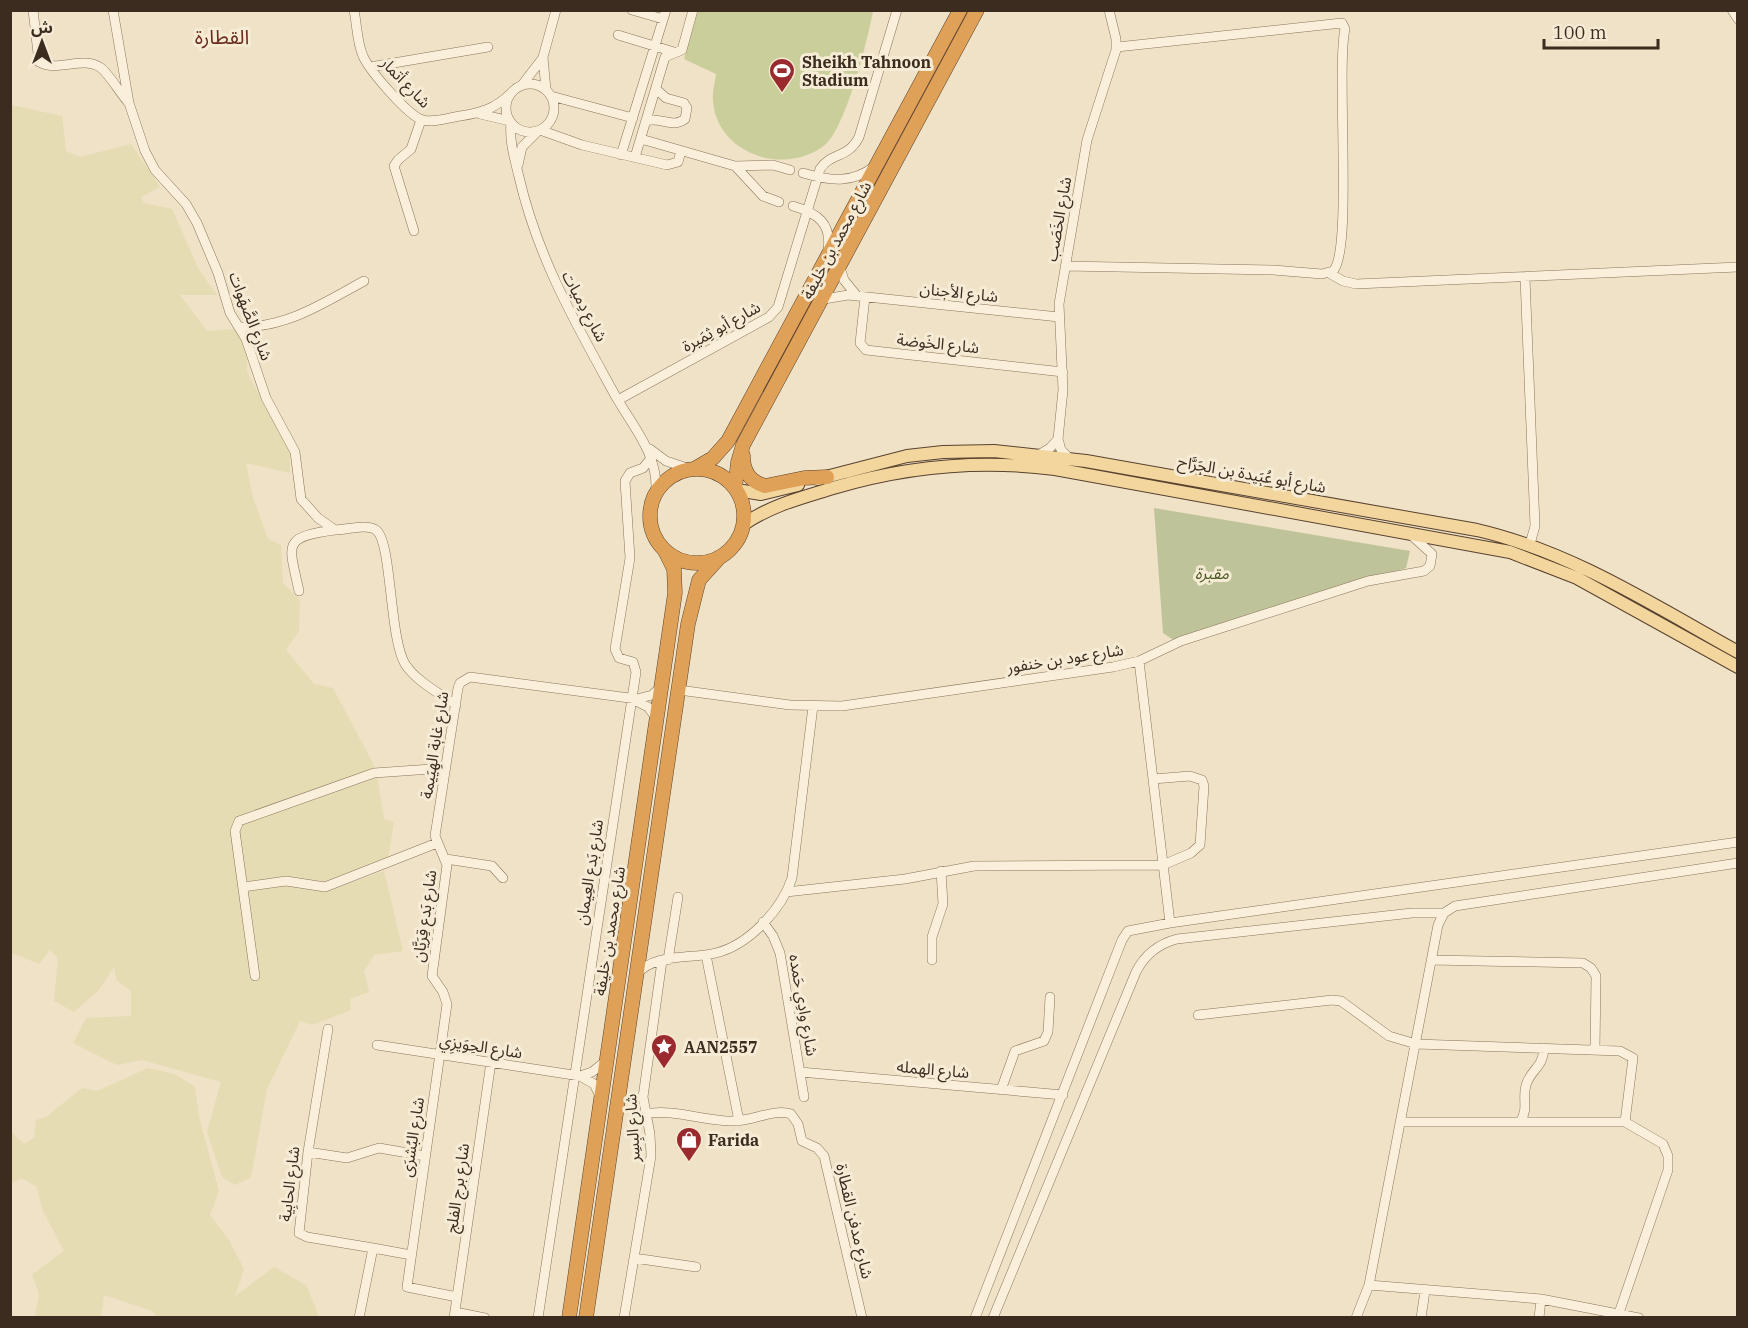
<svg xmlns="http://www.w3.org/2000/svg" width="1748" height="1328" viewBox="0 0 1748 1328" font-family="'IBM Plex Serif','Noto Sans Arabic',serif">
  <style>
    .farmland { fill: #e5dcb3 }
    .green { fill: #c9ce9a }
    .cemetery { fill: #bfc399 }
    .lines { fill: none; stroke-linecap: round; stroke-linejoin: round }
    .minor-casing { stroke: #8b745b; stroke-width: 10 }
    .major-casing { stroke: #59422f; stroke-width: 14 }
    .highway-casing { stroke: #59422f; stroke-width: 15 }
    .minor { stroke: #f9efda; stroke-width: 9 }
    .major { stroke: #f2d69e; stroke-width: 12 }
    .highway { stroke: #dfa057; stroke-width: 14 }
    .labels { text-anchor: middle; stroke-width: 6; stroke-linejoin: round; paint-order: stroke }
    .poi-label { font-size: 16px; font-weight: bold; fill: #3b2c1f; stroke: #f6ecd6; text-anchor: start }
    .street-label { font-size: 16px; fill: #3b2c1f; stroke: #f6ecd6 }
    .park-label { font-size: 16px; font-style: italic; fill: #4c5826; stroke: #f6ecd6 }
    .quarter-label { font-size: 20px; fill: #692c1e; stroke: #f6ecd6 }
  </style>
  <rect width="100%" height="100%" fill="#efe2c6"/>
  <path class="farmland" d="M11 105 62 116 66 151 80 157 131 144 160 187 141 197 144 203 172 209 199 270 217 295H180L207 331 247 328V372L290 452V473L246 463 253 498 268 539 281 545 283 583 300 600 299 631 286 650 314 684 333 688 376 769 384 819 394 822 388 858 319 884 325 892 384 871 403 951 374 955 364 971 369 992 350 999 351 1010 312 1025 300 1021 267 1089 251 1177 235 1185 222 1177 207 1132 221 1082 142 1060 117 1065 73 1043 86 1018 131 1016V991L117 981 114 967 98 991 74 1012 54 1001 58 958 50 950 39 964 12 953Z
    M148 1068 177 1075 195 1087 199 1117 219 1191 210 1215 229 1240 244 1269 235 1296 274 1267 306 1285 318 1314 317 1317H158L152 1311 104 1295 101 1317H35L39 1294 32 1275 64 1251 43 1211 37 1187 22 1178 11 1183V1132L24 1144 34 1138 36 1120 46 1117 82 1088 97 1091Z"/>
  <path class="green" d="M698 11H873C868 39 846 126 826 144 787 177 717 155 713 101 712 93 715 82 716 74L684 59Z"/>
  <path class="cemetery" d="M1154 508 1410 551 1406 568 1175 641 1163 633Z"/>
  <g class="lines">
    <defs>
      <path id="minor" d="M33 10 39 62C57 73 83 55 101 68 109 74 120 93 128 102
        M113 10 129 103 145 151 155 170 186 204 197 223 218 273 230 313 246 339 266 398 295 452 301 499 318 518 335 530C347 530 366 523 376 530 392 541 389 637 405 664 416 681 439 693 456 705
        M354 10C357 25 357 43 363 56 369 70 409 117 423 120 434 123 448 118 460 116 480 113 495 109 510 94
        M632 10 663 19
        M1732 10 1738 19
        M618 35 674 52
        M370 67 488 47
        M506 108a24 24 0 1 1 48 0a24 24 0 1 1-48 0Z
        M522 85 542 59
        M546 90 543 57 556 10
        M551 96 633 118
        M480 114 510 121
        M646 121C660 116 672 129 685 119L687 108 684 103 666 98 656 89
        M511 123C509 141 515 160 519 177 538 259 576 324 616 397 634 428 658 454 656 492
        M540 130 582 145 667 165 678 162 681 151
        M641 139 735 166 773 165 790 170
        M621 155 666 10
        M635 157 665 57 682 50 693 10
        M518 165 522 147 537 132
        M737 168 763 196 779 202
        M803 173C830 181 852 184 875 166
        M793 206C817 213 832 223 828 250
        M414 231 394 166 398 160 411 149 421 120
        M1065 266 1273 270 1322 274 1333 271C1353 252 1336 70 1345 29L1342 23 1117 47
        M840 268 844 280 857 296
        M1329 273 1343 281 1356 284 1738 267
        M1525 278 1535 526 1530 544
        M865 297 860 343 866 350 1063 372
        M824 299 848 295 1059 317
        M240 327C286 328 324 303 364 281
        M618 400 769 317 778 307 820 169C831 152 848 159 859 137L897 10
        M650 449 666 461 690 469
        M1040 454 1050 448 1058 439
        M1069 458 1061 450 1058 439 1063 390 1059 304 1087 140 1116 50V39L1109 10
        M299 591C289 544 281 537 335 530
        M1139 661 1170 923
        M679 690 790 705 842 706 1113 667 1139 661 1181 641 1368 581 1424 571 1430 566 1432 554 1411 535
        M634 700 648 707 657 719
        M446 859 492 866 503 878
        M243 887 286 881 325 887 437 843
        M786 892 905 879 974 866 1163 865 1191 853 1200 845 1204 786 1202 780 1190 776 1153 779
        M763 922 773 936 780 953 804 1097
        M706 955 739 1121
        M668 960 678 897
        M932 960V937L943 904 941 871
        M1431 960 1583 963 1591 968 1596 976 1595 1050
        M637 974C654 953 692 959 716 953 749 945 782 909 792 878L813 706
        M255 976 235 831 239 821 374 773 446 768
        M1198 1015 1332 1000 1341 1001 1389 1036 1416 1044 1620 1051 1633 1058 1625 1122
        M328 1029 308 1152 299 1233 307 1237 373 1248 359 1318
        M377 1045 580 1076 594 1084 601 1098
        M800 1072 1063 1095
        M580 1076 592 1072 606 1061
        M1001 1090 1015 1051 1044 1041 1048 1032 1050 997
        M645 1114C674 1108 706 1122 735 1121 753 1121 775 1108 791 1114L798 1124 802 1141 817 1148 824 1156 862 1318
        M1401 1122H1625L1663 1144 1668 1156V1170L1619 1313
        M1520 1122C1529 1109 1522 1099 1526 1085 1531 1069 1543 1068 1544 1048
        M308 1152 347 1158 379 1148 425 1156
        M373 1248 411 1255
        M634 1258 696 1267
        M1369 1285 1541 1299 1639 1318
        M457 1297 407 1287 447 1004 443 992 432 976 447 865 435 836 458 688 460 683 470 677 637 699 652 695 662 686
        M455 1312 485 1318
        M454 1318 491 1062
        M538 1318 636 672 633 662 619 658 615 649 630 558 625 481 630 473 643 468 652 457
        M624 1318 651 1156 650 1134 643 1097 662 961
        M975 1318 1122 940 1128 931 1170 923 1738 842
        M993 1318 1136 972C1145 954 1158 944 1177 939L1412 913H1444
        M1356 1318 1369 1285 1438 925 1444 913 1455 906 1738 863
        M1421 1318 1425 1291
        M1539 1318 1541 1299"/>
      <path id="major" d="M818 479 907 456 943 452 994 451 1086 461 1477 530C1572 552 1653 605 1738 652
        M737 490 761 494 798 485
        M744 524C772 505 801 498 833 488 907 466 978 459 1055 469L1510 552 1577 578 1738 667"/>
      <path id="highway" d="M743 455C743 471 749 481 765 486L804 478 827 477
        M650 516a47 47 0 1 1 94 0a47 47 0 1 1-94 0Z
        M694 469 713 458 728 441 960 10
        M735 488 738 462 743 445 977 10
        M569 1318 675 593 674 569 665 551
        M586 1318 688 624 699 580 719 558"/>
    </defs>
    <use href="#minor" class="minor-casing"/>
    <use href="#major" class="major-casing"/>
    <use href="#highway" class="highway-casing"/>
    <use href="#minor" class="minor"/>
    <use href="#major" class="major"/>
    <use href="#highway" class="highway"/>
  </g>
  <defs>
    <symbol id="stadium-pin" viewBox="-11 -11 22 30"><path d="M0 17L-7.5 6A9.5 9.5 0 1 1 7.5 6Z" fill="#9b2a2e" stroke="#f6ecd6"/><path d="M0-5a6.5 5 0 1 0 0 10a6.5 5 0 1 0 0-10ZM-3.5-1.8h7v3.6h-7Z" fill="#fff"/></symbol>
    <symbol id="sight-pin" viewBox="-11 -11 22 30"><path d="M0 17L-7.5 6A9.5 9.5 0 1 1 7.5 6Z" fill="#9b2a2e" stroke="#f6ecd6"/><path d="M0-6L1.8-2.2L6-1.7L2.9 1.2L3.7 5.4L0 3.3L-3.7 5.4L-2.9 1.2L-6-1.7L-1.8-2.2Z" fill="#fff"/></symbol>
    <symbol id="shop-pin" viewBox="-11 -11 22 30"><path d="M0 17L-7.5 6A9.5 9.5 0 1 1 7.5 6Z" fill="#9b2a2e" stroke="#f6ecd6"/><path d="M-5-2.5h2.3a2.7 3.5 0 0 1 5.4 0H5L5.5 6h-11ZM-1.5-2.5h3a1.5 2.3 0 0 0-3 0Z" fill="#fff"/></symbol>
  </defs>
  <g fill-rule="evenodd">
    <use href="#stadium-pin" x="767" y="56" width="30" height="40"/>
    <use href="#sight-pin" x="649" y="1032" width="30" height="40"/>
    <use href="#shop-pin" x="674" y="1125" width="30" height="40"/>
  </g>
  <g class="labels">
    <g class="poi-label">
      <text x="802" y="68">Sheikh Tahnoon<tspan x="802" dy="18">Stadium</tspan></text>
      <text x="684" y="1053">AAN2557</text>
      <text x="708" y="1146">Farida</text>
    </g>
    <g class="street-label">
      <text transform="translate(406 82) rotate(46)" y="6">شارع أتمار</text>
      <text transform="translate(1058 219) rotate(-80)" y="6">شارع الخَصَب</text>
      <text transform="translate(836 240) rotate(-62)" y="6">شارع محمد بن خليفة</text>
      <text transform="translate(959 292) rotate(6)" y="6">شارع الأجنان</text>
      <text transform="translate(585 306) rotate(62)" y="6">شارع دِميات</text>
      <text transform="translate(251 316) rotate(69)" y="6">شارع الصَّهَوات</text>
      <text transform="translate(721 326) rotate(-29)" y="6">شارع أبو ثِمَيرة</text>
      <text transform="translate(938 343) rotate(6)" y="6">شارع الخَوضة</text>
      <text transform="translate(1252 474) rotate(10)" y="6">شارع أبو عُبَيدة بن الجَرَّاح</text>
      <text transform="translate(1065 658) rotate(-9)" y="6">شارع عود بن خنفور</text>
      <text transform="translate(434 745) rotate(-81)" y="6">شارع غابة الهِيَيمة</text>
      <text transform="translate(589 872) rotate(-81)" y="6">شارع بَدع العِيمان</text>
      <text transform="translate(424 916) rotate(-82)" y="6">شارع بَدع قِرَيَّان</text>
      <text transform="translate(609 931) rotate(-81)" y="6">شارع محمد بن خليفة</text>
      <text transform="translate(804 1005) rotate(80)" y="6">شارع وادِي حَمده</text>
      <text transform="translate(481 1046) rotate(9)" y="6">شارع الحِوَيزِي</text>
      <text transform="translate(933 1069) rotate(5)" y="6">شارع الهمله</text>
      <text transform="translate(632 1128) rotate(-93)" y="6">شارع البِسِر</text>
      <text transform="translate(412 1137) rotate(-81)" y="6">شارع البُشرَى</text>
      <text transform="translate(289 1184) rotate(-83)" y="6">شارع الحابِية</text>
      <text transform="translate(457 1188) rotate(-82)" y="6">شارع برج الفلج</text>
      <text transform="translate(855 1221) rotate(77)" y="6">شارع مدفن القطارة</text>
    </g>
    <g class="park-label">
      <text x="1212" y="579">مقبرة</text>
    </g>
    <g class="quarter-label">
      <text x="222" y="44">القطارة</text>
    </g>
  </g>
  <rect width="1748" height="1328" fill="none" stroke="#3b2c1f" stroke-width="24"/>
  <g transform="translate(42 42)" stroke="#f6ecd6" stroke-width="4.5" paint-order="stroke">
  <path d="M0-4.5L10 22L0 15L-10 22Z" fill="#3b2c1f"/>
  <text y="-9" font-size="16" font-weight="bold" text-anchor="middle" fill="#3b2c1f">ش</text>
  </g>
  <path d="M1544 39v9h114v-9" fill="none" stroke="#3b2c1f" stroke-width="3"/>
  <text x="1553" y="39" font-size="18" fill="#3b2c1f" stroke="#f6ecd6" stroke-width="4.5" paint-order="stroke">100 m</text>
</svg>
